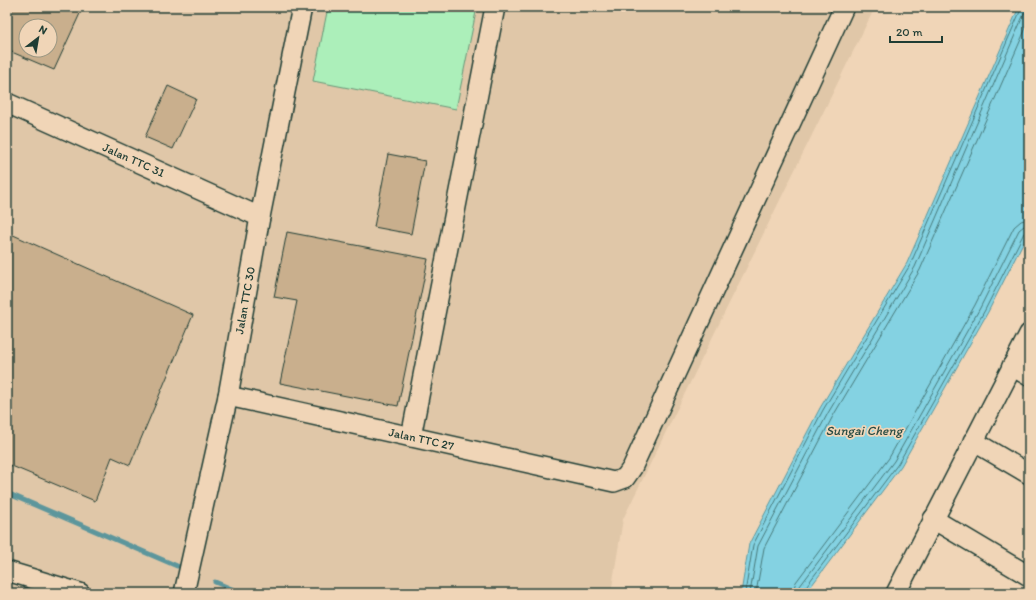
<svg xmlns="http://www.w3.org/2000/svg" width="1036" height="600" viewBox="0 0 1036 600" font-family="Itim,sans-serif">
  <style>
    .built { fill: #e0c7a8; fill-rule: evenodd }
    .green { fill: #acefba; stroke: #669677 }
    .water { fill: #84d2e2; stroke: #5c969c }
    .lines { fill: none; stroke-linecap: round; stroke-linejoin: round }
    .shore { stroke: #47797a; stroke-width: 1 }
    .stream { stroke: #5c969c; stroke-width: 5 }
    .building { fill: #c9af8d; stroke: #1f3d34; fill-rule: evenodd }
    .minor-casing { stroke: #1f3d34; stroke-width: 22 }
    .minor { stroke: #f0d5b7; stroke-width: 19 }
    .labels { text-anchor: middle; stroke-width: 3.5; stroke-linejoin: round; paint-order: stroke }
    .street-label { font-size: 12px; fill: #1f3d34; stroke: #f0d5b7 }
    .water-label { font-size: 13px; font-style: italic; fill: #294c45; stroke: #f0d5b7 }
  </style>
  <rect width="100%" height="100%" fill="#f0d5b7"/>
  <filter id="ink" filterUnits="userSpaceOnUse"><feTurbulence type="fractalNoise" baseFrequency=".025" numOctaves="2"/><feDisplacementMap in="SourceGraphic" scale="8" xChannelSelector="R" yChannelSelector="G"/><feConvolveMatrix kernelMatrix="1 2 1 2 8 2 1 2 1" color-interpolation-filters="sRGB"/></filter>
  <g filter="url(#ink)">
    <path class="built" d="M7 7H875L623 519 611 593H7ZM26 26H50V50H26Z"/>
    <path class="green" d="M328 7H477L456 109 313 81Z"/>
    <path class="water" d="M1019 7H1029V231L988 312 901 466 806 593H741L749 544 820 408 907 263Z"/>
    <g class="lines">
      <path class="shore" d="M745 593 753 545 823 410 910 265 1022 7
        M750 593 758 546 828 413 915 267 1027 7
        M756 593 764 548 833 416 920 270 1029 21
        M792 593 796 582 889 458 975 305 1014 227 1021 221 1029 219
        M798 593 800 586 894 461 980 308 1019 230 1024 226 1029 225
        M804 593V589L898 464 985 310 1024 233 1029 230"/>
      <path class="stream" d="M7 493 177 566
        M215 582 241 593"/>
    </g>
    <path class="building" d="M7 7H83L54 70 7 50ZM26 26H50V50H26Z
      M168 86 196 99 173 149 145 137Z
      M388 154 425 161 411 234 374 227Z
      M287 232 428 259 398 406 280 383 297 301 274 297Z
      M11 234 193 315 130 465 112 457 95 501 7 464V243Z"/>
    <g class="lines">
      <defs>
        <g id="minor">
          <path id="s1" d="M7 103 260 217"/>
          <path d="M1012 366 1029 376"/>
          <path id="s2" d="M228 396 614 482 625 478 632 468 844 7"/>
          <path d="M411 437 495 7"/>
          <path d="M973 441 1029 474"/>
          <path d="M933 519 1029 576"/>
          <path d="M7 571 80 593"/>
          <path id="s3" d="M184 593 228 396 260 217 302 7"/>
          <path d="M896 593 1029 334"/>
        </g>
      </defs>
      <use href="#minor" class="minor-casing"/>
      <use href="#minor" class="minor"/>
    </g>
  </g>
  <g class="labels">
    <g class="street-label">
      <text dy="4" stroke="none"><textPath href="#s1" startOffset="139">Jalan TTC 31</textPath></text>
      <text dy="4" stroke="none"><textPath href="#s3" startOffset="299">Jalan TTC 30</textPath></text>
      <text dy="4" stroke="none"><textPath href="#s2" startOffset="198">Jalan TTC 27</textPath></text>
    </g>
    <g class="water-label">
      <text x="864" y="435">Sungai Cheng</text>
    </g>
  </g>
  <rect width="1036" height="600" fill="none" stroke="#f0d5b7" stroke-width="24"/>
  <rect x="12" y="12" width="1012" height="576" fill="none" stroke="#1f3d34" stroke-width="1.5" filter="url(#ink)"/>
  <g transform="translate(38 38) rotate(31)"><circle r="19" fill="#f0d5b7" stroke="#9c9883"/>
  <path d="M0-3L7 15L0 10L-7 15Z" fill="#1f3d34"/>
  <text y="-6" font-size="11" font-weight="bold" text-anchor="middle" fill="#1f3d34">N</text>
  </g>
  <path d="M890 36v6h52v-6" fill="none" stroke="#1f3d34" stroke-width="2"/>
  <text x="896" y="36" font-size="12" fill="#1f3d34" stroke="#f0d5b7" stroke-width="3" paint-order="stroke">20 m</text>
</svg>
